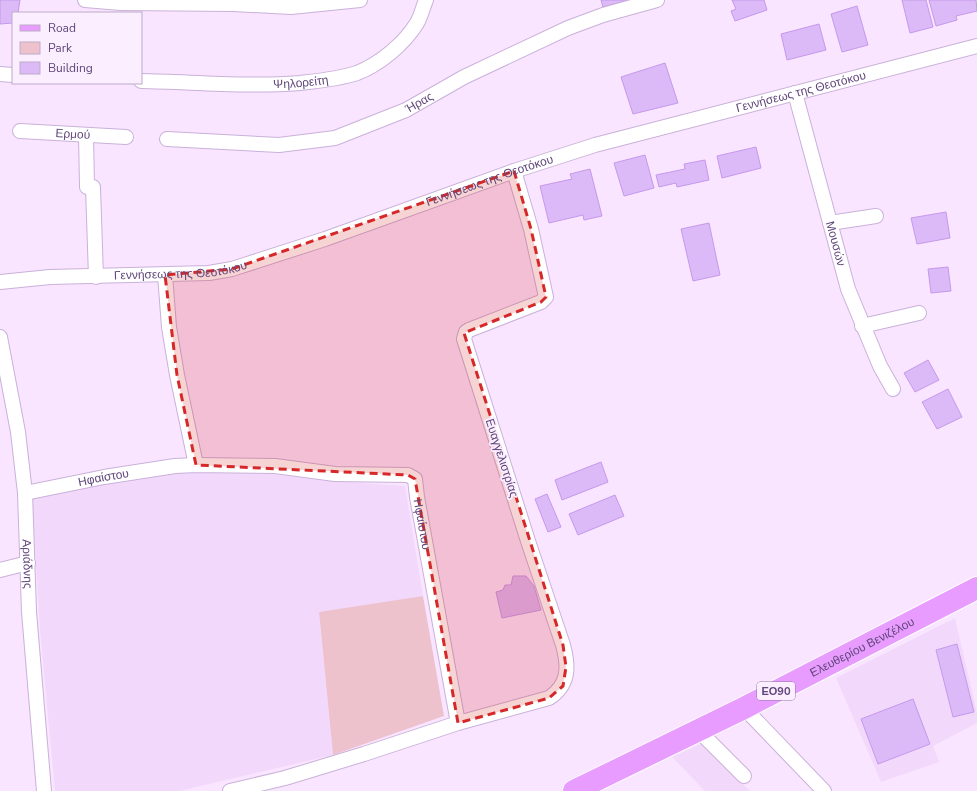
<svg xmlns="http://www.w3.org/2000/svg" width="977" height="791" viewBox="0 0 977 791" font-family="'Nunito Sans',sans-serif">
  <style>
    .residential { fill: #f2d9fc }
    .green { fill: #eec2cd }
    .building { fill: #dcbaf7; stroke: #c598ec }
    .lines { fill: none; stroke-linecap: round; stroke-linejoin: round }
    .minor-casing { stroke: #cab1d9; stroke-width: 16 }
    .primary-casing { stroke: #fff; stroke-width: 24 }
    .minor { stroke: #fff; stroke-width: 14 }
    .primary { stroke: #e99cff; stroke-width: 22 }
    .marked { fill: #d62828; fill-opacity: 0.2; stroke: #d62828; stroke-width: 3; stroke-dasharray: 8 5; stroke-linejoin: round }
    .labels { text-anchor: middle; stroke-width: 3.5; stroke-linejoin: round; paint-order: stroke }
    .shield { fill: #fbeeff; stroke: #8f79a3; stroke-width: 1 }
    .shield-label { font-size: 11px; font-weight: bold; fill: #61477b }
    .street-label { font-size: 12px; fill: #61477b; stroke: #fbeeff }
  </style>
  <rect width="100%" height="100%" fill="#f9e5ff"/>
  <path class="residential" d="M169 471H248L319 480 405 486 423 596 319 613 333 755 179 791H55L40 630 32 495Z
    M955 618 977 713V723L933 746 939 762 881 782 836 678Z
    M704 742 750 791H705L672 757Z"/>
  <path class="green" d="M423 596 444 716 333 755 319 612Z"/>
  <path class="building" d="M0 0H20L18 13H13V23L0 24Z
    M601 0H629L603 7Z
    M732 0H764L767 10 735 21 731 11 736 9Z
    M902 0H926L933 27 910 33Z
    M929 0H976L977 11 956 16 957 20 936 26Z
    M857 6 868 45 842 52 831 14Z
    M819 24 826 50 787 60 781 34Z
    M665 63 678 103 633 114 621 77Z
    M756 147 761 168 722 178 717 156Z
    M645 155 654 188 624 196 614 163Z
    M705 160 709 180 677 187 676 183 659 187 656 175 685 169 684 164Z
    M590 169 602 216 584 220 583 215 549 223 540 186 572 179 570 174Z
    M946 212 950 238 917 244 911 218Z
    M709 223 720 275 693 281 681 229Z
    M948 267 951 291 931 293 928 269Z
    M928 360 939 380 915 392 904 373Z
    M948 389 962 417 937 429 922 402Z
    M601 462 608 482 562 500 555 480Z
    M547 494 561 527 548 532 535 499Z
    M615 495 624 516 578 535 569 514Z
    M513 576H526L534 586 541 610 502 618 496 592 503 590 505 585H511Z
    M957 644 974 712 953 717 936 650Z
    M913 699 930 744 878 764 861 719Z"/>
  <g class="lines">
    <defs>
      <g id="minor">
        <path d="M85 0 121 3 233 4 291 7 360 0"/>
        <path d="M0 74 13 75"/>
        <path id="s1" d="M141 81C194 82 247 87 300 83 318 81 339 79 357 73 380 64 404 44 417 23 421 16 423 7 426 0"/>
        <path id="s2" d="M795 93 848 289 880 366 893 389"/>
        <path id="s3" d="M20 131 126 137"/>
        <path d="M86 135 87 187H93L96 277"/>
        <path id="s4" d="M167 139 279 145 335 138 406 110 464 77 568 28 603 15 657 0"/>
        <path d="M830 223 876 216"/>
        <path d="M165 275 169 327 177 375 196 465"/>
        <path id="s5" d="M0 282 50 277 209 273 232 269 325 239 514 171 595 145 977 46"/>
        <path d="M862 326 919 313"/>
        <path id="s6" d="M0 337 18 432 25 493 29 612 44 791"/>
        <path id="s7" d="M25 493 104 477 175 466 196 465 275 466 335 474 408 475 415 479 417 497 458 723"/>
        <path d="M0 570 28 563"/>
        <path d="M744 708 824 791"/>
        <path d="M698 730 744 776"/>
        <path d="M230 791 285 778 364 754 458 723 549 698C569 685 569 667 563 645L528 541 464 339 466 332 469 330 541 302 546 297 531 229 514 171"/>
      </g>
      <g id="primary">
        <path id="s8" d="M574 791 744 708 977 588"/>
      </g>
    </defs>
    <use href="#minor" class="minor-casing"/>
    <use href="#primary" class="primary-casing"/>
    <use href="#minor" class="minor"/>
    <use href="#primary" class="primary"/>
  </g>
  <path class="marked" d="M514 171 531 229 546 297 541 302 464 333 563 645 566 667 563 686 549 698 458 723 415 479 408 475 196 465 177 375 165 275 232 269Z"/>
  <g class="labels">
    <rect class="shield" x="757" y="682" width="38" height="18" rx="3"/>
    <g class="shield-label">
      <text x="776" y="695">ΕΟ90</text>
    </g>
    <g class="street-label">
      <text dy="4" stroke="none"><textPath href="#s1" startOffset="160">Ψηλορείτη</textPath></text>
      <text dy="4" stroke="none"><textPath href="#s5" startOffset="829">Γεννήσεως της Θεοτόκου</textPath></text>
      <text dy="4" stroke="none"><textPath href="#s4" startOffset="260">Ήρας</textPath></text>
      <text dy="4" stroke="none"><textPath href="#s3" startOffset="53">Ερμού</textPath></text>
      <text dy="4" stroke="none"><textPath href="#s5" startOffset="505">Γεννήσεως της Θεοτόκου</textPath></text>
      <text dy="4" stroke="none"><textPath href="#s2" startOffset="156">Μουσών</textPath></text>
      <text dy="4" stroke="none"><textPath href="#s5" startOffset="181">Γεννήσεως της Θεοτόκου</textPath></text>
      <text transform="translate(502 458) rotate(72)" y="4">Ευαγγελιστρίας</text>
      <text dy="4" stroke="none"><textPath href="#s7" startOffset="80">Ηφαίστου</textPath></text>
      <text dy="4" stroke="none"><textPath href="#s7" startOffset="440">Ηφαίστου</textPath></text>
      <text dy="4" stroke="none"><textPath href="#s6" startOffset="229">Αριάδνης</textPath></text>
      <text dy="4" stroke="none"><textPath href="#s8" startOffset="322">Ελευθερίου Βενιζέλου</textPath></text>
    </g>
  </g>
  <rect x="12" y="12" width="130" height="72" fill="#fbeeff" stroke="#bdabca"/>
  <rect x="20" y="25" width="20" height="6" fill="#e99cff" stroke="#bdabca"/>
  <text x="48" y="32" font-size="12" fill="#61477b">Road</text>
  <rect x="20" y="42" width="20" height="12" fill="#eec2cd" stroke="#bdabca"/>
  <text x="48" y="52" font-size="12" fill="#61477b">Park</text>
  <rect x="20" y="62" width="20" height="12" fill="#dcbaf7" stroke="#bdabca"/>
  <text x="48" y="72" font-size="12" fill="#61477b">Building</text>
</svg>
